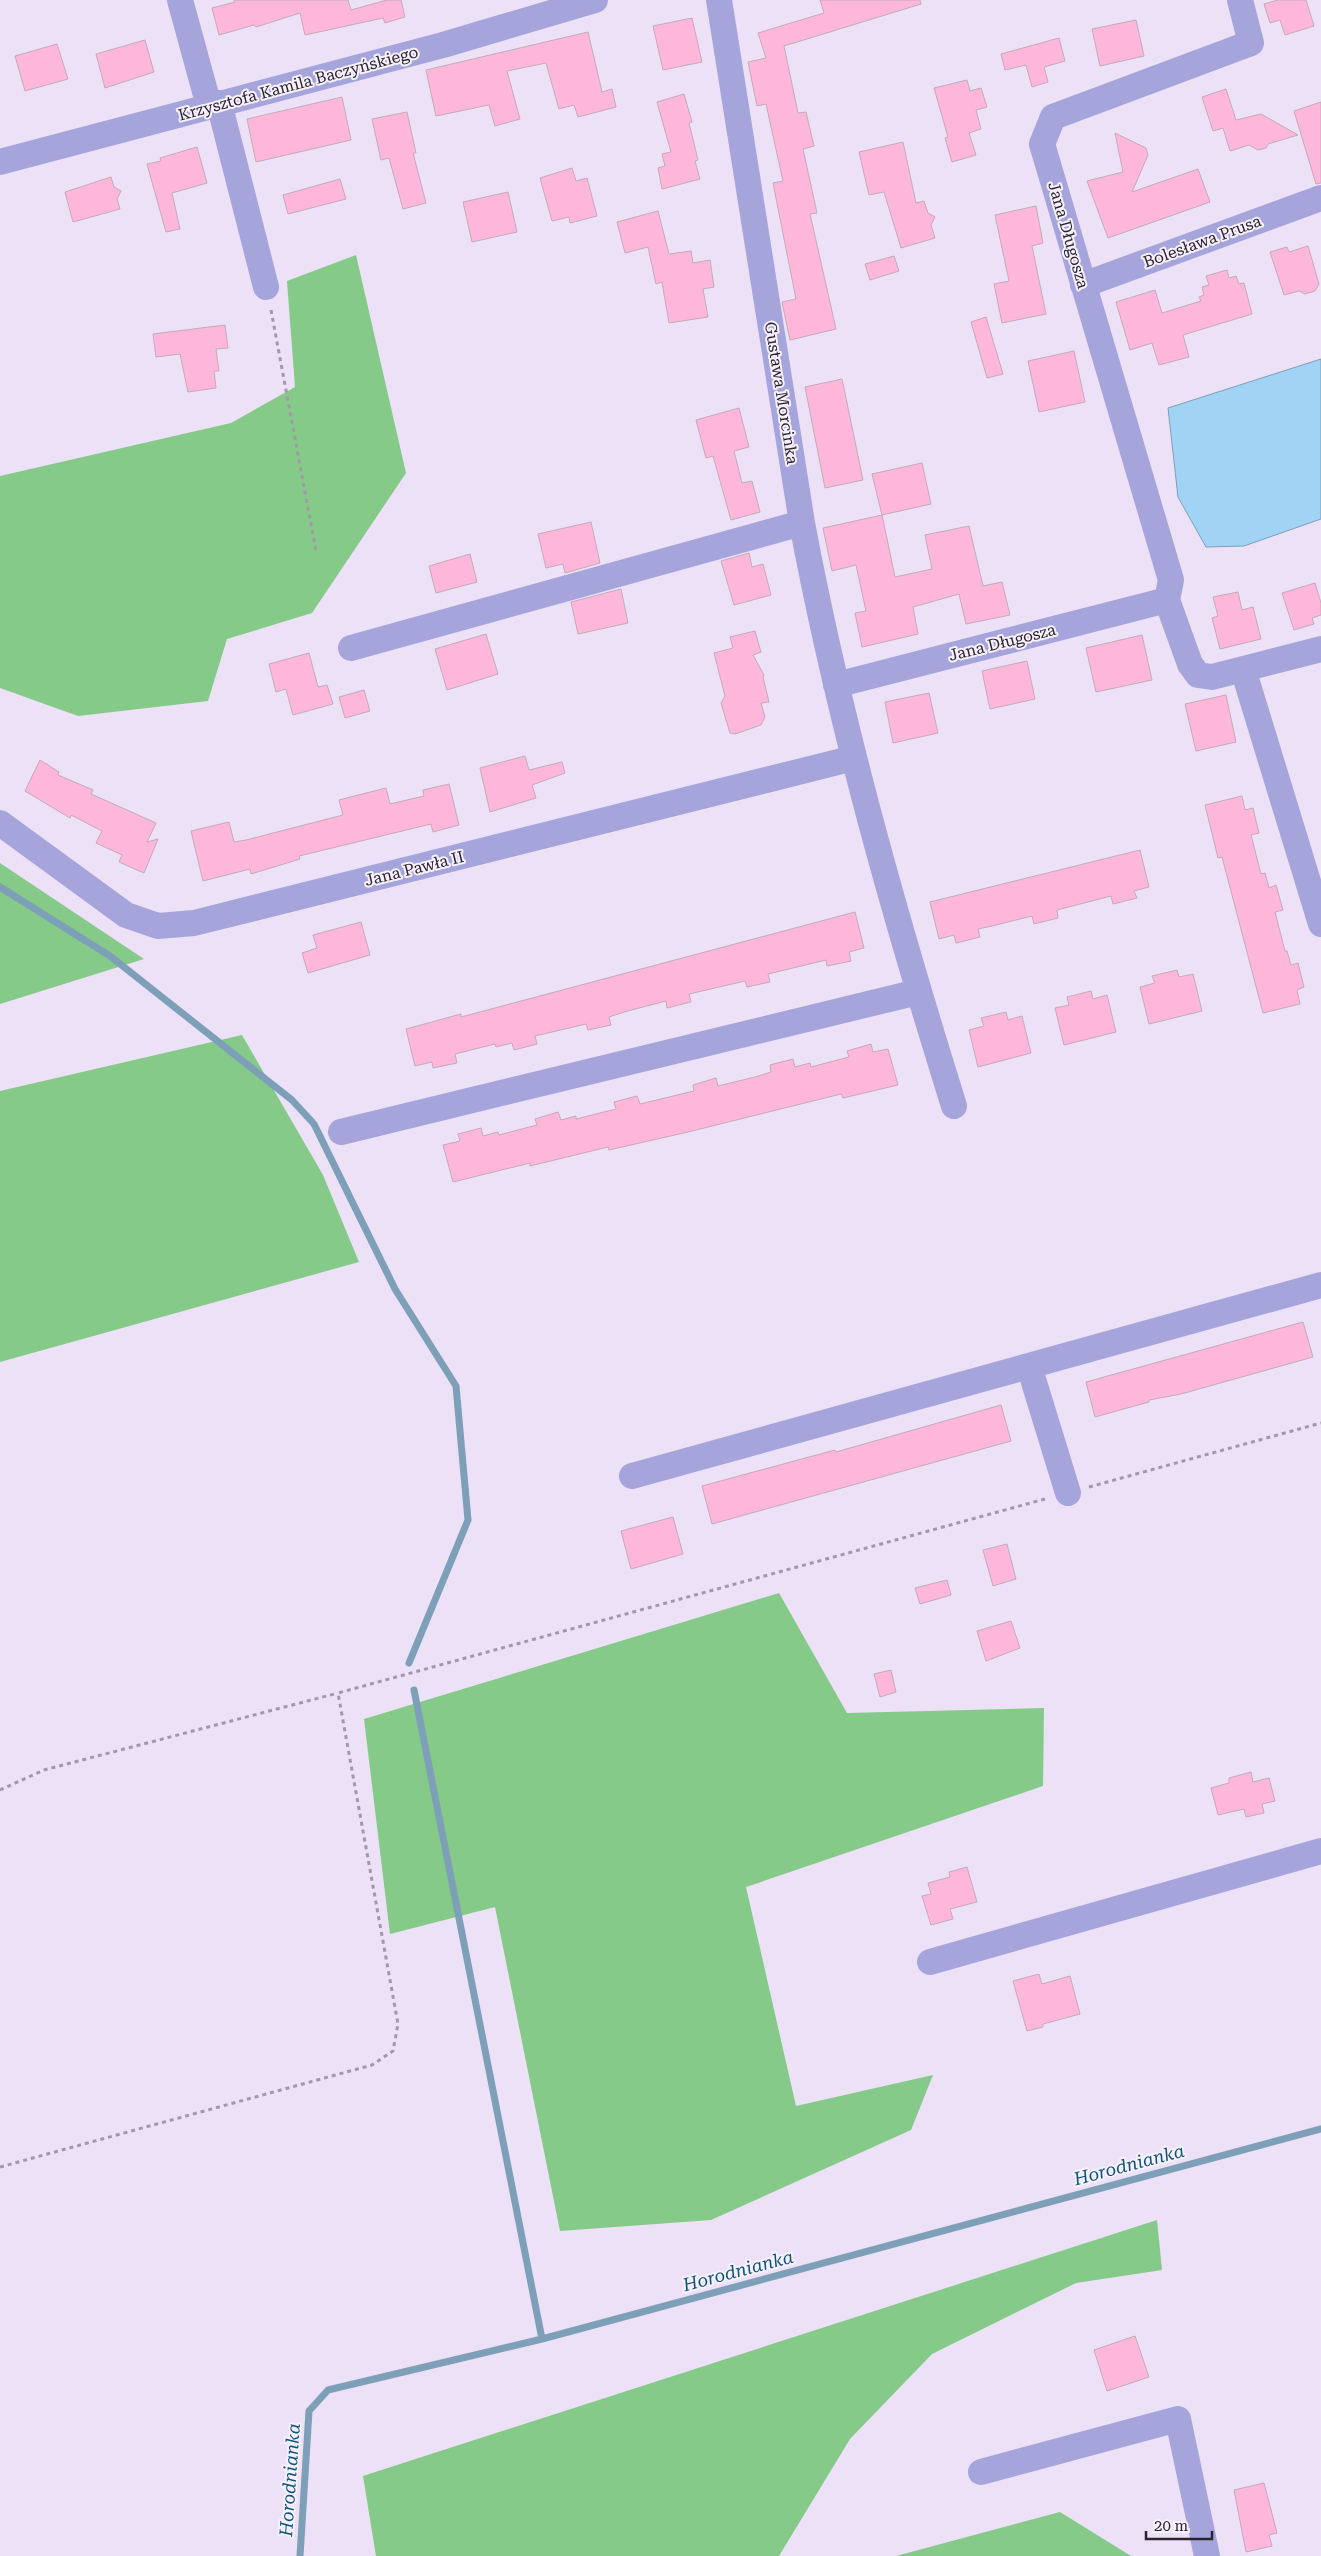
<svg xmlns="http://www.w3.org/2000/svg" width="1321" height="2556" viewBox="0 0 1321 2556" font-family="'Roboto Serif',serif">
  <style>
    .forest { fill: #85ca88 }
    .water { fill: #a0d3f4; stroke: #7d9fb8 }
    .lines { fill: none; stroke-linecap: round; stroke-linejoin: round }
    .stream { stroke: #7d9fb8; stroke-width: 7 }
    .building { fill: #feb7da; stroke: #c2abb6 }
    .path { stroke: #a198a8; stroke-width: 3; stroke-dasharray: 4 4; stroke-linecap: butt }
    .minor { stroke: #a5a5dc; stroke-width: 26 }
    .labels { text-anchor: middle; stroke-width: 4; stroke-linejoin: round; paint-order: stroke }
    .street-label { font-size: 16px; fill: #2a252d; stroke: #f7f0fd }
    .water-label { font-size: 18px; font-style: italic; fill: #0c5478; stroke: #f7f0fd }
  </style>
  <rect width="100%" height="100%" fill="#ece1f6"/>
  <path class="forest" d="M356 255 406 473 312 613 227 639 208 701 78 716 0 688V476L231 423 295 387 287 281Z
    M0 863 144 959 0 1004Z
    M242 1035 323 1175 359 1262 0 1362V1091Z
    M779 1593 847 1713 1044 1708 1043 1786 746 1887 796 2106 933 2075 911 2130 711 2220 560 2231 495 1907 390 1934 364 1719Z
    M1157 2220 1162 2270 1076 2283 932 2354 850 2439 779 2556H376L363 2476Z
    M1060 2512 1131 2556H896Z"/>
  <path class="water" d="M1321 359V519L1244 546 1206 547 1178 497 1168 408Z"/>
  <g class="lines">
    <path class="stream" d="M0 887 110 956 292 1100 314 1124 395 1289 456 1386 468 1520 409 1663
      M414 1690 542 2339
      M300 2556 309 2411 328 2390 542 2339 1321 2129"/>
  </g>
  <path class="building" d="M234 0H348L351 10 387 0H401L405 17 385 23 383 18 305 35 300 13 256 27 254 25 219 35 212 8 235 2Z
    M820 0H920L921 4 784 46 798 113 806 112 814 146 803 149 817 213 810 214 836 329 790 340 782 302 796 299 773 183 783 181 766 104 757 106 748 62 766 58 758 33 824 13Z
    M1278 0H1306L1314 26 1285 35 1280 20 1270 23 1264 4Z
    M692 18 702 62 663 70 653 26Z
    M1136 20 1144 56 1100 66 1092 29Z
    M588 32 602 92 612 89 616 107 578 117 574 105 559 109 546 63 507 71 520 119 495 126 489 105 436 116 426 70Z
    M1059 38 1065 61 1044 67 1048 82 1032 87 1026 65 1005 70 1001 54Z
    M145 40 154 72 105 88 96 54Z
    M57 44 68 79 25 91 15 56Z
    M967 80 970 91 981 88 987 107 976 110 981 129 969 133 976 155 952 162 945 138 948 137 934 88Z
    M1226 89 1236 120 1261 114 1298 135 1268 144 1266 148 1258 150 1249 145 1230 151 1223 128 1213 131 1202 97Z
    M684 94 692 122 689 123 698 160 695 161 700 179 662 189 658 168 665 166 662 154 671 152 657 102Z
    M342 97 351 140 256 162 247 119Z
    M1321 102V183L1316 184 1294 111Z
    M407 112 416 153H413L426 203 403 209 389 158 381 160 372 119Z
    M1115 133 1146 148 1148 155 1132 192 1198 169 1210 202 1108 238 1087 181 1123 172Z
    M903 142 916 203 924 201 928 213 935 217 931 225 935 238 901 248 884 192 869 195 859 152Z
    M197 147 207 183 172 193 180 229 166 232 147 164 161 161 160 158Z
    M572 168 576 181 587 178 597 216 570 223 569 217 552 221 540 178Z
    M111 177 114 187 121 191 117 199 120 209 73 222 65 192Z
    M340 179 346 199 288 214 283 195Z
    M508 192 517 232 472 242 463 202Z
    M1036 206 1043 243 1032 246 1046 314 1002 323 994 284 1009 281 995 215Z
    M658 211 669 254 691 251 693 263 710 260 714 287 703 289 708 317 669 323 662 282 656 284 648 247 625 253 617 222Z
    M1308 246 1319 284 1315 291 1305 294 1299 291 1284 295 1270 252 1287 247 1289 252Z
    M894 256 899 271 870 280 865 264Z
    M1227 270 1229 278 1236 276 1239 284 1244 283 1252 314 1183 335 1189 357 1159 365 1152 343 1130 350 1116 302 1155 290 1162 313 1201 301 1199 297 1204 295 1202 287 1209 285 1206 276Z
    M986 317 1003 374 987 378 971 322Z
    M225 325 228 348 216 349 219 371H214L216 388 188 392 180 354 156 357 153 334Z
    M1074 351 1085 402 1039 412 1028 361Z
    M842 379 863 480 825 488 805 387Z
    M739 408 749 447 734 451 742 483 752 481 760 512 731 520 713 456 706 458 696 420Z
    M922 463 931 504 882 515 872 474Z
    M882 515 895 577 932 569 925 535 969 526 983 586 1002 582 1010 615 966 624 959 594 913 607 918 634 862 647 855 613 866 611 856 565 832 571 823 528Z
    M591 522 600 563 565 573 563 564 546 568 538 534Z
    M749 553 752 567 763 564 771 595 734 605 721 561Z
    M470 554 477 582 436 593 429 566Z
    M1315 583 1321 603V615L1312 618 1314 624 1294 630 1282 593Z
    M621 589 628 623 578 634 571 602Z
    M1238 592 1242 610 1253 607 1261 639 1220 649 1212 618 1218 616 1213 597Z
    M755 631 761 652 753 655 764 675 763 677 769 702 761 703 765 717 761 725 735 734 730 733 721 703 725 696 714 653 733 648 730 637Z
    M486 634 498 674 447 690 435 649Z
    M1142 635 1152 680 1096 692 1086 648Z
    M309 653 318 687 327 685 333 704 293 715 286 689 276 692 269 664Z
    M1027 661 1035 699 990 709 982 671Z
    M364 690 370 711 345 718 339 697Z
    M929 693 938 733 893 743 885 702Z
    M1226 695 1236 742 1196 751 1185 704Z
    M525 756 529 770 562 762 565 773 532 785 536 798 490 812 480 768Z
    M40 760 59 772 58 775 93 790 91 794 156 823 147 842 158 839 144 873 119 862 122 855 96 843 102 831 71 815 70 818 25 791Z
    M449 784 459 825 433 832 431 824 299 856 300 859 251 874 250 869 203 881 191 831 229 822 234 842 246 840 343 815 339 800 386 788 390 804 424 796 423 790Z
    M1242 796 1245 810 1253 808 1256 821 1259 833 1251 835 1261 874 1265 873 1269 888 1276 885 1283 910 1275 912 1285 951H1287L1291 965 1298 963 1304 987 1297 990 1300 1004 1263 1013 1222 857 1218 858 1205 805Z
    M1140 850 1149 887 1134 891 1137 898 1113 904 1111 896 1057 910 1058 918 1034 924 1032 916 992 926 978 929 980 937 956 943 954 935 939 939 930 902Z
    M855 912 864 948 849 952 851 961 827 966 826 960 768 974 770 982 747 987 745 981 689 994 691 1002 667 1008 666 1001 624 1012 609 1017 611 1025 588 1030 586 1024 535 1036 537 1044 514 1050 512 1043 496 1047 495 1044 455 1054 457 1063 433 1068 432 1062 415 1066 406 1029 461 1014V1017Z
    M361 922 370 955 308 973 302 953 317 948 313 935Z
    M1177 970 1179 977 1193 974 1202 1011 1149 1024 1140 987 1155 983 1152 976Z
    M1091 991 1093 999 1107 995 1116 1032 1064 1045 1055 1008 1069 1005 1067 997Z
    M1006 1012 1008 1020 1022 1016 1031 1053 978 1067 969 1030 984 1026 981 1018Z
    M871 1044 873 1052 888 1049 898 1085 843 1098 841 1094 688 1132 609 1150 608 1147 530 1166V1163L453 1182 443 1145 460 1141 458 1134 481 1128 483 1136 498 1132 499 1135 537 1125 535 1119 558 1112 561 1120 576 1116V1119L616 1109 614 1102 637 1096 640 1104 694 1091 693 1085 716 1078 718 1086 755 1077 771 1072 770 1065 793 1059 795 1067 810 1063 811 1067 849 1057 847 1051Z
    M1303 1322 1313 1357 1181 1394 1149 1400V1402L1095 1417 1086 1382Z
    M1001 1405 1011 1441 712 1524 702 1486 835 1450 836 1452Z
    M673 1517 683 1554 631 1569 621 1531Z
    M1007 1544 1016 1579 993 1586 983 1550Z
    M947 1580 951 1595 920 1604 915 1588Z
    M1011 1621 1020 1648 986 1661 977 1631Z
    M891 1670 896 1692 880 1697 874 1674Z
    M1251 1772 1253 1782 1269 1778 1275 1801 1262 1804 1264 1813 1246 1817 1244 1809 1218 1815 1211 1788 1229 1783V1778Z
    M967 1867 977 1902 950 1909 953 1919 931 1925 922 1896 931 1894 928 1883 950 1877 949 1872Z
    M1039 1974 1042 1984 1070 1976 1080 2014 1043 2024V2027L1027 2031 1013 1981Z
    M1135 2336 1149 2377 1107 2391 1094 2350Z
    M1264 2483 1277 2533 1269 2535 1272 2546 1246 2552 1234 2490Z"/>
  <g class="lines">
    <path class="path" d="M271 310 316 551
      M1089 1487 1321 1423
      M0 1790 44 1770 338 1693
      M0 2167 372 2065 393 2051 398 2024 338 1693 1045 1499"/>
    <path class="minor" d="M180 0 209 106
      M719 0 802 523C839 720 894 914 954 1106
      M1240 0 1251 43 1053 117 1042 144 1171 580 1167 600 1190 664 1198 675 1212 677 1321 649
      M219 103 266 287
      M0 162 443 45 595 0
      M1083 285 1321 198
      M351 648 802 523
      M1243 669 1321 924
      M836 685 1167 600
      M0 823 126 915 158 926 194 923 854 758
      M341 1132 918 992
      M1029 1366 1068 1493
      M632 1476 1321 1285
      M930 1962 1321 1851
      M981 2472 1178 2419 1207 2556"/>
  </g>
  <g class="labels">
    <g class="street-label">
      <text transform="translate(298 83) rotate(-15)" y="6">Krzysztofa Kamila Baczyńskiego</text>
      <text transform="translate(1069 235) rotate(74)" y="6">Jana Długosza</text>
      <text transform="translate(1202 241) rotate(-20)" y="6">Bolesława Prusa</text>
      <text transform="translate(782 393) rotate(81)" y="6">Gustawa Morcinka</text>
      <text transform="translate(1002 642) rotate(-14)" y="6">Jana Długosza</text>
      <text transform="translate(414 868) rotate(-14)" y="6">Jana Pawła II</text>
    </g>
    <g class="water-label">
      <text transform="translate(1129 2165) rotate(-15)" y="6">Horodnianka</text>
      <text transform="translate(738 2271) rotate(-15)" y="6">Horodnianka</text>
      <text transform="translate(290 2480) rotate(-86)" y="6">Horodnianka</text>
    </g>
  </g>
  <path d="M1146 2531v8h66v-8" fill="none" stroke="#2a252d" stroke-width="2.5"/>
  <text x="1154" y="2531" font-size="15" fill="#2a252d" stroke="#f7f0fd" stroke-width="4" paint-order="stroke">20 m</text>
</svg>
